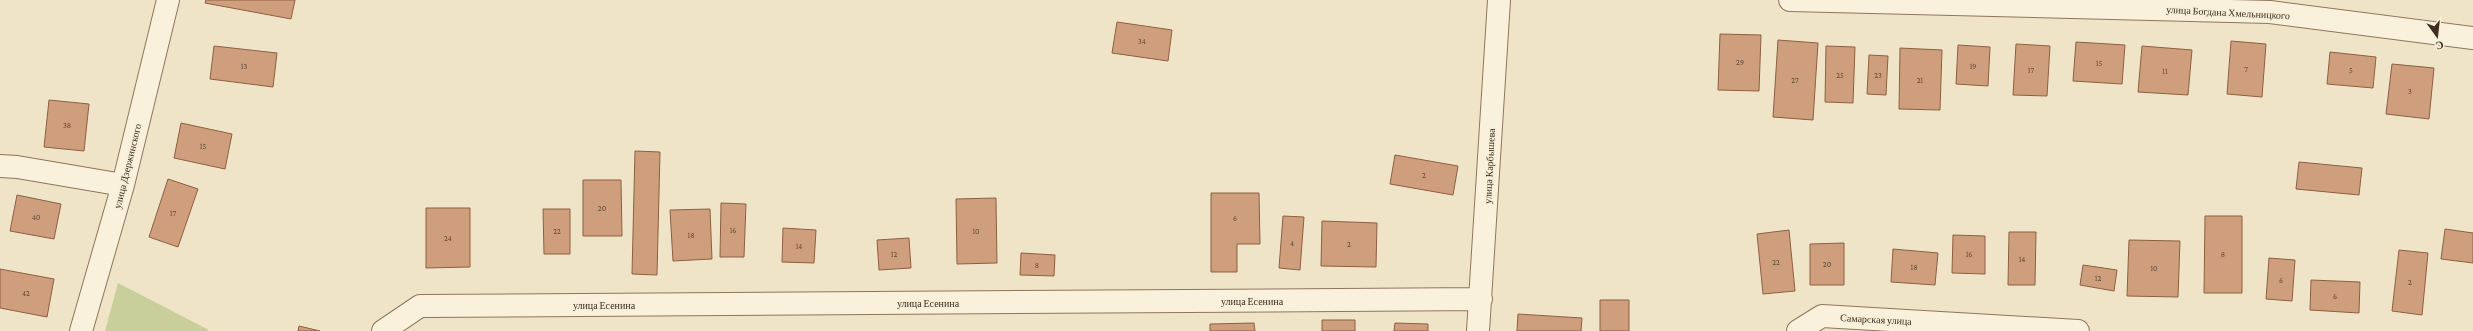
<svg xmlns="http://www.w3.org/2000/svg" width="2473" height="331" viewBox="0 0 2473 331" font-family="'Crimson Pro',serif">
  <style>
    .green { fill: #c9cf9b }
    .building { fill: #cf9f7d; stroke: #8d5f41 }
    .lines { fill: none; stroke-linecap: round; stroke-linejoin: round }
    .minor-casing { stroke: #8d765c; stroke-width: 24 }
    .minor { stroke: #faf1dc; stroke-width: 22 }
    .labels { text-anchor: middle; stroke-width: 3; stroke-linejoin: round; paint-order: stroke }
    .number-label { font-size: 8px; fill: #624a37 }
    .street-label { font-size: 10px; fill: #3d2e20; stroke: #f7eed8 }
  </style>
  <rect width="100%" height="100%" fill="#f0e4c8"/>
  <path class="green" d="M118 283 209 330 208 331H105Z"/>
  <path class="building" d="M206 0H295L291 19 205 3Z
    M1117 22 1172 30 1168 61 1112 53Z
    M1720 34 1761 35 1759 91 1718 90Z
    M1778 40 1818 43 1813 120 1773 117Z
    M2231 41 2266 44 2262 97 2227 94Z
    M2076 42 2125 45 2122 84 2073 81Z
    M2016 44 2050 46 2047 96 2013 95Z
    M1958 45 1990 47 1988 86 1956 84Z
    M214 46 277 53 273 87 210 79Z
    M1826 46 1855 47 1853 103 1825 102Z
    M2142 46 2192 50 2188 95 2138 92Z
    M1900 48 1942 50 1940 110 1899 109Z
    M2330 52 2376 57 2373 88 2327 84Z
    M1869 55 1888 56 1886 95 1867 94Z
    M2392 64 2434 68 2429 119 2386 114Z
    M49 100 89 104 84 151 44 147Z
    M181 123 232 134 225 169 174 158Z
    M635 151 660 152 657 275 632 274Z
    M1395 155 1458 166 1453 195 1390 184Z
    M2299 162 2362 168 2359 195 2296 189Z
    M168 179 198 189 178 247 149 237Z
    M583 180H621L622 236H583Z
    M1211 193H1259L1260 244H1237V272H1211Z
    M17 195 61 204 54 239 10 231Z
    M996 198 997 263 957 264 956 199Z
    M721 203 746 204 744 257H720Z
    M426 208H470V267L426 268Z
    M543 209H570V254H544Z
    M710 209 712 259 673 261 670 210Z
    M1283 216 1304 217 1300 270 1279 268Z
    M2205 216H2242V293H2204Z
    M1322 221 1377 223 1376 267 1321 266Z
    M783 228 816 230 814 263 782 262Z
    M2445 229 2473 233V263L2441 259Z
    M1789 230 1795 291 1763 294 1757 234Z
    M2009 232H2036L2035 285H2008Z
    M1953 235 1985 236V274L1952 273Z
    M909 238 911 268 879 270 877 240Z
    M2129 240 2180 241 2178 297 2127 296Z
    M1844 243V285H1810V244Z
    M1893 249 1938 253 1935 285 1891 282Z
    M2399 250 2428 253 2422 315 2392 311Z
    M1021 253 1055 255 1054 276 1020 275Z
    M2269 258 2295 260 2292 301 2266 299Z
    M2083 265 2117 270 2114 291 2080 285Z
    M0 269 54 279 47 317 0 308Z
    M2311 280 2360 282 2359 313 2310 310Z
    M1600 300H1629V331H1600Z
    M1518 314 1582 318 1581 331H1517Z
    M1322 320H1355V331H1322Z
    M1254 323 1255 331H1210V324Z
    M1395 323 1428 324V331H1394Z
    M299 326 320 331H298Z"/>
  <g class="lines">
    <defs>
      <path id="minor" d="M1790 0 2270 12 2473 38
        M0 166 17 167 123 185
        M81 331 123 185 168 0
        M383 331 420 306 1481 299
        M1478 331 1499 0
        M1798 331 1822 316 2078 331"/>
    </defs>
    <use href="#minor" class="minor-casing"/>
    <use href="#minor" class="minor"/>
  </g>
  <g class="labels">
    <g class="number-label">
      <text x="1142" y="44">34</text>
      <text x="1740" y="65">29</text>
      <text x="2099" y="66">15</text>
      <text x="244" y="69">13</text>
      <text x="1973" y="69">19</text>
      <text x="2246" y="72">7</text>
      <text x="2031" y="73">17</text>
      <text x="2351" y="73">5</text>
      <text x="2165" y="74">11</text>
      <text x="1840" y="78">25</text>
      <text x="1878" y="78">23</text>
      <text x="1795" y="83">27</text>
      <text x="1920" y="83">21</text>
      <text x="2410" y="94">3</text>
      <text x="67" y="128">38</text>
      <text x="203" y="149">15</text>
      <text x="1424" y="178">2</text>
      <text x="602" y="211">20</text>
      <text x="173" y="216">17</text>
      <text x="36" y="220">40</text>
      <text x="1235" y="221">6</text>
      <text x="733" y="233">16</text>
      <text x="557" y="234">22</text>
      <text x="976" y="234">10</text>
      <text x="691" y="238">18</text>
      <text x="448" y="241">24</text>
      <text x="1292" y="246">4</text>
      <text x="1349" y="247">2</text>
      <text x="799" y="249">14</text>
      <text x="894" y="257">12</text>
      <text x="1969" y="257">16</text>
      <text x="2223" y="257">8</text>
      <text x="2022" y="262">14</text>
      <text x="1776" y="265">22</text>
      <text x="1827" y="267">20</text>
      <text x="1037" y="268">8</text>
      <text x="1914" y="270">18</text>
      <text x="2154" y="271">10</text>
      <text x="2098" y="281">12</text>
      <text x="2281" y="283">6</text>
      <text x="2410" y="285">2</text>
      <text x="26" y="296">42</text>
      <text x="2335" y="299">6</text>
    </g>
    <g class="street-label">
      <text transform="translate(2228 12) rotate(3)" y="4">улица Богдана Хмельницкого</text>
      <text transform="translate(127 166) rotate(-76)" y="4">улица Дзержинского</text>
      <text transform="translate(1489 166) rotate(-87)" y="4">улица Карбышева</text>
      <text x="1252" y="305">улица Есенина</text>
      <text x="928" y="307">улица Есенина</text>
      <text x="604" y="309">улица Есенина</text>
      <text transform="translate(1876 319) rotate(3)" y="4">Самарская улица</text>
    </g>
  </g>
  <g transform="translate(2437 36) rotate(165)" stroke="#f7eed8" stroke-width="3" paint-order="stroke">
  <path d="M0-3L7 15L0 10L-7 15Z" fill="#3d2e20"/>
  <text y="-6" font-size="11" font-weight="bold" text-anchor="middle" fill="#3d2e20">С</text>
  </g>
</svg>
